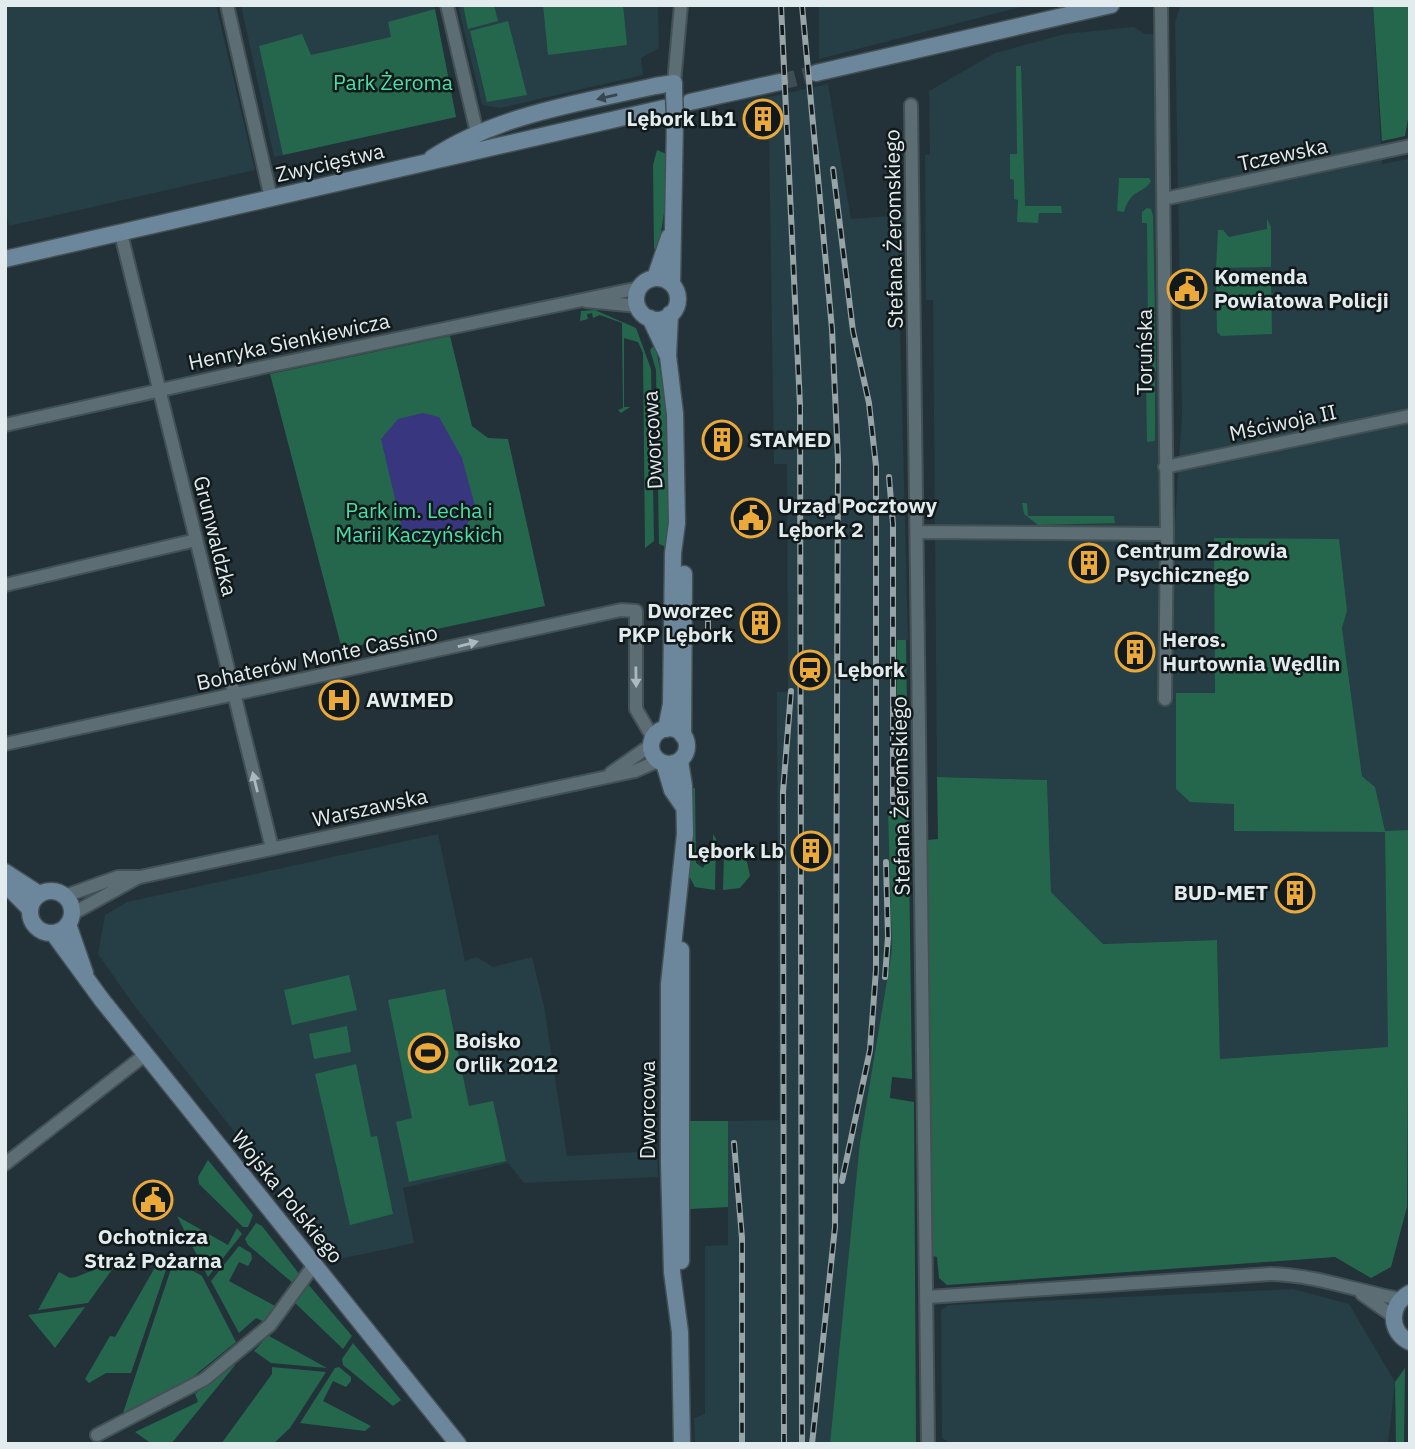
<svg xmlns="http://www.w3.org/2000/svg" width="1415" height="1449" viewBox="0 0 1415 1449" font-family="'IBM Plex Sans',sans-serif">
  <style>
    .built { fill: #263e45; fill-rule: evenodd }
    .green { fill: #25674d }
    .water { fill: #37367f }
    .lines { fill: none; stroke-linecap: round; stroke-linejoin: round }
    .secondary-tunnel { stroke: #3f4e53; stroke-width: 16; stroke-dasharray: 16 8; stroke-linecap: butt }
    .street-casing { stroke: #435155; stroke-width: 16 }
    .secondary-casing { stroke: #435155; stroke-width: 19 }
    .street { stroke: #5c6d74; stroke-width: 12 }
    .secondary { stroke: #6c869b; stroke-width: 16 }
    .rail-casing { stroke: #96a3a7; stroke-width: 6 }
    .rail { stroke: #12191b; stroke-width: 3.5; stroke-dasharray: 10; stroke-linecap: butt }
    .secondary-bridge-casing { stroke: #435155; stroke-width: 19; stroke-linecap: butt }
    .secondary-bridge { stroke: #6c869b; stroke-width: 16 }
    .oneway { fill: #36454e }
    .oneway2 { fill: #acb9be }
    .labels { text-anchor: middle; stroke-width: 5; stroke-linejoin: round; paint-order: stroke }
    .park-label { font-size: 21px; fill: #49dfa5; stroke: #12191b }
    .poi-label { font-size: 21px; font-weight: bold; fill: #e2ecef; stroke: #12191b; text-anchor: start }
    .street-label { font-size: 21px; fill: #e2ecef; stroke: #12191b }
  </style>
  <rect width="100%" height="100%" fill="#223238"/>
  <path class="built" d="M5 5H216L255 170 9 226 5 208Z
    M241 5H434L456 117 274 157Z
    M458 5H658L659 48 641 58 643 75 500 108 482 105Z
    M819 5H1029L819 59Z
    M1189 5H1373L1382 164 1408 159 1410 162V830L1385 832 1389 1047 1220 1059 1217 940 1103 944 1051 892 1047 780 937 777 933 300H926L925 155 930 154 929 91 995 53 1065 34 1134 27 1145 34H1157L1159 538 1174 537 1182 414 1175 22 1180 7ZM1347 611 1342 628 1362 776 1375 787 1234 830V803L1176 694 1215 693Z
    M828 84 851 219 904 215 900 327 908 640 897 641 896 810 889 811 892 950 860 1142 908 1444H695L694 1418 705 1414V1246L728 1245V1121L779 1120 777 724V692H788L787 464H774L769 136 748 137 747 102Z
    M438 834 465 961 477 957 493 967 532 957 544 1006 567 1156 657 1151 658 1177 524 1183 508 1163 403 1188 414 1243 336 1260 133 1004 98 954 105 915 127 902Z
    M1293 1289 1349 1304 1395 1382 1388 1444H952L942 1438 941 1310 949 1305Z"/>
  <path class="green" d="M463 5H494L498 21 468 29Z
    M543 5H623L627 45 548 55Z
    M1373 5H1410V107L1405 136 1382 141Z
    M435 9 456 117 283 155 259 46 302 34 311 55 391 37 388 22Z
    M508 21 527 95 487 102 470 31Z
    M1016 66H1021L1025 206H1061L1062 213H1039L1038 223 1017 222 1018 200 1014 199V180L1010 179V154H1017Z
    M657 150 669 155 668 186 658 253 654 248 653 165Z
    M1119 178H1149L1151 181C1144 194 1131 188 1124 212L1117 211Z
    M1147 208 1151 209 1153 216 1156 373 1145 350 1150 345 1153 332 1148 325 1147 223H1142V212Z
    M1267 219 1271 227V267L1216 268 1218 230H1223L1229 237 1267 229Z
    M1216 276H1271L1272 334 1221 336 1217 332Z
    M595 310 636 328 651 369 654 541 645 548 643 353 638 342 624 338V407H630L621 413 618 410 623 408 622 323 600 315 593 318 592 313 587 314 588 319 580 321 581 311Z
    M450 336 472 426 488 438 508 439 545 606 342 649 270 374Z
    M655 344 667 405 669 548 659 544 656 370 650 350Z
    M1155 379V441L1147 442 1146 380Z
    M1022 503H1027L1028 516H1114L1115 523 1038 525 1024 514Z
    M1214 538 1339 539 1347 611 1342 628 1362 776 1375 787 1385 831 1410 830 1407 1207 1391 1267 1371 1278 1335 1257 947 1285 939 1278 937 1257 933 1256 927 840 938 839 937 777 1047 780 1051 892 1103 944 1217 940 1220 1059 1388 1047 1385 832 1234 831V804L1190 802 1176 789V693H1215Z
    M897 640H906L912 1079 892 1077 890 1098 914 1102 916 1444H830L860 1142 892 950 888 810H896Z
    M695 788 696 863 703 868 707 861H713V834L716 839 715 890 695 887 689 876 694 811 690 789Z
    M731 846 747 862 750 876 740 888 723 890 724 855Z
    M349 975 357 1010 292 1025 284 990Z
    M445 989 469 1106 493 1101 506 1161 409 1182 396 1122 412 1118 388 1000Z
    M347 1026 351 1052 314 1059 309 1034Z
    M356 1064 371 1137 377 1136 393 1214 350 1225 315 1074Z
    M689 1121H728V1207L690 1209Z
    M208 1160 253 1215 248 1227H243L199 1184 198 1177Z
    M177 1216 228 1245 237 1228 242 1234 208 1277Z
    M256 1223 262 1226 300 1275 294 1284 248 1245 245 1239Z
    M239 1246 251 1253 252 1259 248 1266 239 1262 229 1281 277 1307 267 1323 256 1318 239 1333 211 1281Z
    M161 1257 170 1258 131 1373H106L89 1383 85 1379 110 1336 115 1337Z
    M119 1260 88 1303 38 1310 59 1272 70 1278 76 1277Z
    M174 1260 202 1276 236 1342 189 1380 123 1413Z
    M307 1283 352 1336 343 1349 294 1302Z
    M85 1307 55 1348 28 1315Z
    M268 1336H269L327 1368 271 1363 254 1351Z
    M353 1343 401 1400 393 1406 343 1365 342 1359Z
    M236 1364 171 1444H152L135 1432 198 1402 195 1394Z
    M272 1367 326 1372 290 1428 273 1444H221L272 1374Z
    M339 1367 351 1377V1381L346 1387 333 1381 323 1401 371 1426 365 1431 300 1423 335 1368Z
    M1405 1368 1404 1444H1396L1395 1382Z"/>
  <path class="water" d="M423 413 439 417 462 458 475 506C464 542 436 553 404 537L381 439 398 419Z"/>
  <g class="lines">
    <path class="secondary-tunnel" d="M780 82 816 73"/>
    <defs>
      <path id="street" d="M227 5 271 198
        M447 5 477 133
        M1161 5 1167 534 1165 699
        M674 83 681 5
        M911 105 928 1444
        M1164 199 1410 146
        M121 234 272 848
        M586 301 638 306
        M5 425 268 366 639 288
        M1165 467 1409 416
        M917 532 1167 534
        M5 585 196 540
        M5 744 621 610 636 611V709L653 738
        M611 773 651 745
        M65 896 118 877H140L635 771 658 761
        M72 914 137 878
        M5 1164 146 1054
        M1362 1294 1393 1316
        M928 1297 1271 1274C1316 1275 1356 1291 1400 1299
        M97 1435 205 1379 270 1325 314 1265"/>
      <path id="secondary" d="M816 73 1111 5
        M690 102 780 82
        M432 158C497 115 579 103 655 86L674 83V92
        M5 259 664 108
        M655 278 669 237
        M636 299a21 21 0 1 1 42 0a21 21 0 1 1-42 0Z
        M672 284 675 119
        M650 318 668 356
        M651 746a18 18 0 1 1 36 0a18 18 0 1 1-36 0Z
        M666 729 671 704 673 553 677 523 675 414 668 356 670 314
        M683 736 684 574
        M680 761 684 786 685 834 669 984V1164L672 1272 680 1332 682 1444
        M664 763 672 790 683 806
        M5 872 39 894
        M5 884 30 909
        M30 912a21 21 0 1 1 42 0a21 21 0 1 1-42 0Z
        M68 924 85 973
        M53 933 102 1000 458 1444
        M681 1261V950
        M1410 1293C1389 1304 1388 1332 1410 1342"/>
    </defs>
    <use href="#street" class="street-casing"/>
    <use href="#secondary" class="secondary-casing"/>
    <use href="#street" class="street"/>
    <use href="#secondary" class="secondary"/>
    <defs>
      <path id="rail" d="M781 5 800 405 802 1444
        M802 5 832 329 838 459 835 1227 812 1444
        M833 169 853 331 869 403 876 466V970L870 1050 842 1181
        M889 477 893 524V802
        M708 632V618
        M885 977 888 937 886 862
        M734 1143 742 1238V1444
        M784 1444 783 792 791 691"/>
    </defs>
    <use href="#rail" class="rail-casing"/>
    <use href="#rail" class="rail"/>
    <defs>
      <path id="secondary-bridge" d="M674 92 675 119"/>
    </defs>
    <use href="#secondary-bridge" class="secondary-bridge-casing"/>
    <use href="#secondary-bridge" class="secondary-bridge"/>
  </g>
  <defs><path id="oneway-solid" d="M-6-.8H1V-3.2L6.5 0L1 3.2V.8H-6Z" transform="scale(1.75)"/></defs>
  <use class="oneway" href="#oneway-solid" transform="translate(607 97) rotate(167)"/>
  <g class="oneway2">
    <use href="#oneway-solid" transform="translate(468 644) rotate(-15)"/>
    <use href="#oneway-solid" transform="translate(636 677) rotate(89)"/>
    <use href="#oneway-solid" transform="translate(255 782) rotate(-104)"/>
  </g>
  <defs>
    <symbol id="building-ring" viewBox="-11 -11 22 22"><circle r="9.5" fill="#12191b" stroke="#eba939" stroke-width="1.5"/><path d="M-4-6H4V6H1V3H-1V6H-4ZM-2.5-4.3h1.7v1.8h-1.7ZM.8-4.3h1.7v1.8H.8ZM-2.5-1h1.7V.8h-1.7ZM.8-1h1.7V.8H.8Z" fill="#eba939"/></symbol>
    <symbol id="civic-ring" viewBox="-11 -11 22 22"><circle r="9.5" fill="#12191b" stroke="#eba939" stroke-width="1.5"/><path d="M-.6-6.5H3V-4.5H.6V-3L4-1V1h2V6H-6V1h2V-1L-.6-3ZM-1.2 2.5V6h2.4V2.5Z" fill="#eba939"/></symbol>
    <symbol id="station-ring" viewBox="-11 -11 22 22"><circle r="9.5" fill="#12191b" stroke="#eba939" stroke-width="1.5"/><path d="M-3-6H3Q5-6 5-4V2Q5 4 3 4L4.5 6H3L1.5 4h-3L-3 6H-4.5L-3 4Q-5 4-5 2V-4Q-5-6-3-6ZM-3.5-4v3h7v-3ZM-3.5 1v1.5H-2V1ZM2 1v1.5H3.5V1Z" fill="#eba939"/></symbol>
    <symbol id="hospital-ring" viewBox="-11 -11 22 22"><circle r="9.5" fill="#12191b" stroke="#eba939" stroke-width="1.5"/><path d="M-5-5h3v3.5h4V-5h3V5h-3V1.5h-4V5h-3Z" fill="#eba939"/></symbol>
    <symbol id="stadium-ring" viewBox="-11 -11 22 22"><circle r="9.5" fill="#12191b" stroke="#eba939" stroke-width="1.5"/><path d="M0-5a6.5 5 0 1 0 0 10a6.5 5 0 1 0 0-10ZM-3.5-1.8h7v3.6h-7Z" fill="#eba939"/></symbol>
  </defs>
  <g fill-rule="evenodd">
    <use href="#building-ring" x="741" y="97" width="44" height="44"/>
    <use href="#civic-ring" x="1165" y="267" width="44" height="44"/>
    <use href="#building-ring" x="700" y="418" width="44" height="44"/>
    <use href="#civic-ring" x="729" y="496" width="44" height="44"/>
    <use href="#building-ring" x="1067" y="541" width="44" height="44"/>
    <use href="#building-ring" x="738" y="601" width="44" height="44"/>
    <use href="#building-ring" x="1113" y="630" width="44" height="44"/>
    <use href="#station-ring" x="788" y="648" width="44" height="44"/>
    <use href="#hospital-ring" x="317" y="678" width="44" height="44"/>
    <use href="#building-ring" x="789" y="829" width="44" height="44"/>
    <use href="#building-ring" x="1273" y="871" width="44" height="44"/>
    <use href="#stadium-ring" x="406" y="1031" width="44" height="44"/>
    <use href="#civic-ring" x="131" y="1178" width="44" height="44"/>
  </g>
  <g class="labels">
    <g class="park-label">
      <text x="393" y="90">Park Żeroma</text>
      <text x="419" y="518">Park im. Lecha i<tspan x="419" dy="24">Marii Kaczyńskich</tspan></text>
    </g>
    <g class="poi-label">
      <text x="736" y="126" text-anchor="end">Lębork Lb1</text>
      <text x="1214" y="284">Komenda<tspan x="1214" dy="24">Powiatowa Policji</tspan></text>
      <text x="749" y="447">STAMED</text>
      <text x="778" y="513">Urząd Pocztowy<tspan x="778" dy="24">Lębork 2</tspan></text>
      <text x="1116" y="558">Centrum Zdrowia<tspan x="1116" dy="24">Psychicznego</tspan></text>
      <text x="733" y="618" text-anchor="end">Dworzec<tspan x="733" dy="24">PKP Lębork</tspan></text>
      <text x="1162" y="647">Heros.<tspan x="1162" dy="24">Hurtownia Wędlin</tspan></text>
      <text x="837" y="677">Lębork</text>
      <text x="366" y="707">AWIMED</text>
      <text x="784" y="858" text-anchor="end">Lębork Lb</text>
      <text x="1268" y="900" text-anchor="end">BUD-MET</text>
      <text x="455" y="1048">Boisko<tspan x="455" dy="24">Orlik 2012</tspan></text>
      <text x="153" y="1244" text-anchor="middle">Ochotnicza<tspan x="153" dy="24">Straż Pożarna</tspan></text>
    </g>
    <g class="street-label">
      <text transform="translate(1283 155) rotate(-12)" y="7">Tczewska</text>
      <text transform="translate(330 163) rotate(-13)" y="7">Zwycięstwa</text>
      <text transform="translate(894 229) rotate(-91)" y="7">Stefana Żeromskiego</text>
      <text transform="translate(289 342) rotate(-12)" y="7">Henryka Sienkiewicza</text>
      <text transform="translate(1145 352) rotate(-90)" y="7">Toruńska</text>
      <text transform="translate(1283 423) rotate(-12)" y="7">Mściwoja II</text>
      <text transform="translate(653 440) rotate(-93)" y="7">Dworcowa</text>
      <text transform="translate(215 536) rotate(76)" y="7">Grunwaldzka</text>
      <text transform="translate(317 658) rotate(-12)" y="7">Bohaterów Monte Cassino</text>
      <text transform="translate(901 796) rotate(-91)" y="7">Stefana Żeromskiego</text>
      <text transform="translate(370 808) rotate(-12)" y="7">Warszawska</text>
      <text transform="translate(648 1110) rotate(-90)" y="7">Dworcowa</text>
      <text transform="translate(287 1197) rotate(51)" y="7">Wojska Polskiego</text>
    </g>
  </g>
  <rect width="1415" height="1449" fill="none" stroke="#e2ecef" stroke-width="14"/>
</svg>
